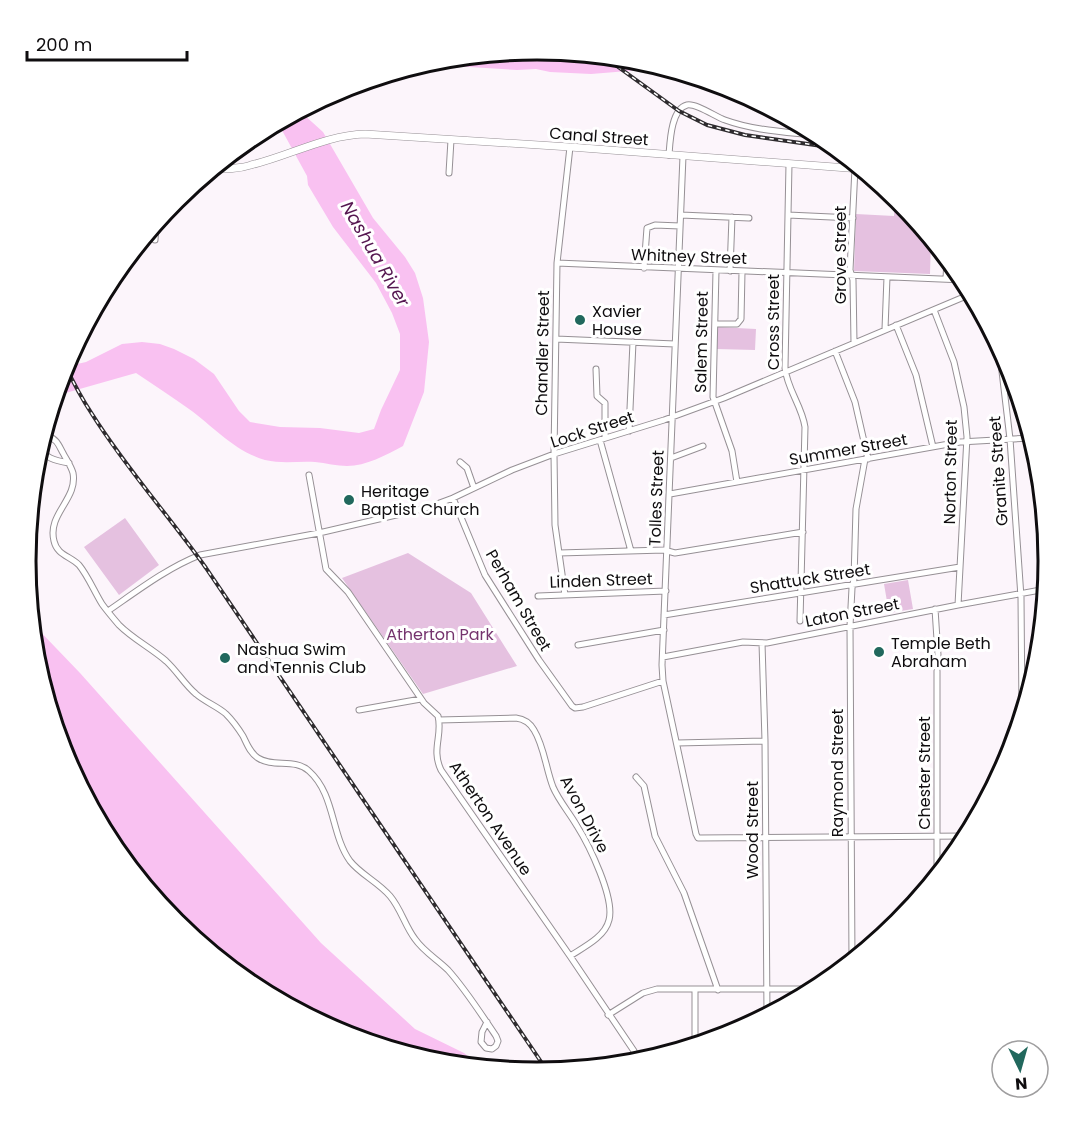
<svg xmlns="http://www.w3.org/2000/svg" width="1074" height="1123" viewBox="0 0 1074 1123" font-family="Poppins,sans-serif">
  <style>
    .green { fill: #e5c1e0 }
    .water { fill: #f9c1f1 }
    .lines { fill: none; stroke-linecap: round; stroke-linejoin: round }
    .minor-casing { stroke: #969095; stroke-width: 7 }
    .tertiary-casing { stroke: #969095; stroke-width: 8 }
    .minor { stroke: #fff; stroke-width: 5 }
    .tertiary { stroke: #fff; stroke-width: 7 }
    .rail-casing { stroke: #2e2b2e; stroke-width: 4 }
    .rail { stroke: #fff; stroke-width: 1.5; stroke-dasharray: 4.5; stroke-linecap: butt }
    .poi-dot { fill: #21685d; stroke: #fff; stroke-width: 2 }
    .labels { text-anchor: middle; stroke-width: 6; stroke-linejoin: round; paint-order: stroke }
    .street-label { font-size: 16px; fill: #0f0d0f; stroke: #fff }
    .poi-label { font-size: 16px; fill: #0f0d0f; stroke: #fff; text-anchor: start }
    .park-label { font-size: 16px; fill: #75346e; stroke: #fff }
    .water-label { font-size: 18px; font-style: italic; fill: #561751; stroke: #fff }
    .rim { fill: none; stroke: #0f0d0f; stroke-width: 3 }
  </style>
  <rect width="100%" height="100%" fill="#fcf5fb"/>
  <path class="green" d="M895 197 901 202V214L905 218H914L931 239 930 274 854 271 856 214 894 216Z
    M717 327 756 329 755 350 716 349Z
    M125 518 159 565 119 595 84 547Z
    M408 553 471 593 517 666 423 694 342 578Z
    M908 580 913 609 889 613 884 584Z"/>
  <path class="water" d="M537 50 637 60 688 76 640 70 591 74 550 72 536 69 517 70 437 65 429 62 438 60Z
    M301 110 302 113 323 132 373 218 405 257 415 273 423 298 429 342 424 392 403 446C386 455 366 466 347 466 337 466 326 463 315 462 298 461 282 464 265 460 234 451 214 427 189 409 172 397 154 385 136 373L55 396 64 367 86 362 122 344 142 342 160 344 174 349 194 359 214 374 239 411 250 422 280 427 320 428 359 433 374 429 381 410 400 370V334L392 313 376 283 333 227 308 185 307 176 278 123Z
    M32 623 80 673 321 943 415 1029 464 1053 481 1067 437 1063 341 1034 253 987 175 923 112 845 64 757 35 661Z"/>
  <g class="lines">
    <defs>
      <path id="minor" d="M669 155C670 142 671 109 687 105 696 103 716 117 725 120 755 131 789 132 821 136
        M683 156 662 665 663 681 696 834 698 838 967 836
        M227 157 230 168
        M789 164 785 368C787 389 802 406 805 427L800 621
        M449 173 451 140
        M681 215 749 218
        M788 215 853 218
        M155 240 156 224
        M557 263 964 280
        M644 268 647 228 655 225 680 226
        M716 271 713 397 732 451 737 482
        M730 271 732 217
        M946 279 947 259
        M934 310 954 362 964 407 967 437 958 605
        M715 324H737L741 319 742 272
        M896 325 916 375 933 447
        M885 329 887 277
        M556 339 675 344
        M854 343 853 280 850 270 855 168
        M999 346 1010 439 1021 597 1022 717
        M835 351 855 402 868 459
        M596 369 597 396 605 403V438
        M629 431 633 342
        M600 440 631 551
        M41 443 44 439 49 437C57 439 59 446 63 453 66 459 71 466 73 473 78 499 47 514 54 541 57 555 70 556 79 565 88 576 94 591 102 604 107 611 113 618 119 625 133 639 151 648 166 661 177 671 185 685 196 694 205 702 217 706 226 714 232 720 238 728 243 736 247 744 250 753 258 758 273 768 295 758 309 771 335 794 331 835 350 861 360 874 378 882 390 896 401 909 405 926 415 939 424 952 437 959 448 970 466 990 481 1014 496 1036L498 1041 496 1046 492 1049 486 1048 481 1042 482 1032 487 1022
        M40 445C42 458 57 461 69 463
        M671 458 703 446
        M460 462 467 468 474 488
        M309 475 326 569 348 592 424 703 438 716C443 735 431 749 441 770L570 956 634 1051
        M670 494 960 442 1031 438
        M453 498 485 575 539 660 572 706 575 708 583 707 663 681
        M559 553 664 550 675 553 803 532
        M565 595 555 525 554 454 557 263 570 147
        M538 596 666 591
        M935 609 938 655
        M108 611C137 591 167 568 200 555L319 533 426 508 453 498 512 470 554 454 664 420 724 398 971 294
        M664 615 960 567
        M762 643 765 741 767 1016
        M578 645 664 630
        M663 657 743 642 767 643 958 605 1046 589
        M937 671V876
        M359 710 421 699
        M439 720 516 718C524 719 530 723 534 730 544 746 546 769 553 787 559 801 569 812 577 826 589 845 615 898 609 920 605 937 584 947 570 956
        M677 743 765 741
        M636 777 644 786 655 836 684 893 718 990
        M852 962 850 626 852 588 854 579 856 509 865 459
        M695 990V1045
        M608 1015 643 993 657 989H816"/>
      <path id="tertiary" d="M213 169C226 169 239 169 251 165 289 156 326 135 365 134L570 147 861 169"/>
    </defs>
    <use href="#minor" class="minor-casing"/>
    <use href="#tertiary" class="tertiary-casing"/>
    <use href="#minor" class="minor"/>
    <use href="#tertiary" class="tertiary"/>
    <defs>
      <path id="rail" d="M603 56 679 111 707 125 745 135 836 148
        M65 365C73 382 82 399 92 414 126 468 169 516 206 568L548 1072"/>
    </defs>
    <use href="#rail" class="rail-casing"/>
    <use href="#rail" class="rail"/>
  </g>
  <g class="poi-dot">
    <circle cx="580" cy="320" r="6"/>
    <circle cx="349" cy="500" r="6"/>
    <circle cx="879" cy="652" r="6"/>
    <circle cx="225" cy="658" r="6"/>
  </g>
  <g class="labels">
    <g class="street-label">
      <text transform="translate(599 136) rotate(4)" y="6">Canal Street</text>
      <text transform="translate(840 255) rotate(-90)" y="6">Grove Street</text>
      <text transform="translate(689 256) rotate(2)" y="6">Whitney Street</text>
      <text transform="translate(773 322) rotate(-90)" y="6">Cross Street</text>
      <text transform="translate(701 342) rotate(-89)" y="6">Salem Street</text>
      <text transform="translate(542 353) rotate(-89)" y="6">Chandler Street</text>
      <text transform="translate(592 429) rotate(-18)" y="6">Lock Street</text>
      <text transform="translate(848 449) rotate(-10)" y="6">Summer Street</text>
      <text transform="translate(998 471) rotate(-94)" y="6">Granite Street</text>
      <text transform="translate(950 472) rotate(-89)" y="6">Norton Street</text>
      <text transform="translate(656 498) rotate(-88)" y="6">Tolles Street</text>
      <text transform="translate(810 578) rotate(-9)" y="6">Shattuck Street</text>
      <text transform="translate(601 580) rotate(-2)" y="6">Linden Street</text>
      <text transform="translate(519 600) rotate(60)" y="6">Perham Street</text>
      <text transform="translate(852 612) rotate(-11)" y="6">Laton Street</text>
      <text transform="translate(837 773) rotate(-90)" y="6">Raymond Street</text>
      <text transform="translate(924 773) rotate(-90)" y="6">Chester Street</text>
      <text transform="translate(585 814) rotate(62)" y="6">Avon Drive</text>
      <text transform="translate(491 818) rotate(56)" y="6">Atherton Avenue</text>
      <text transform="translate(752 830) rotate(-90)" y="6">Wood Street</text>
    </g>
    <g class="poi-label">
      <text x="592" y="317">Xavier<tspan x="592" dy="18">House</tspan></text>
      <text x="361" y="497">Heritage<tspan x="361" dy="18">Baptist Church</tspan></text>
      <text x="891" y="649">Temple Beth<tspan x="891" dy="18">Abraham</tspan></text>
      <text x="237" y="655">Nashua Swim<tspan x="237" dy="18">and Tennis Club</tspan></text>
    </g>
    <g class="park-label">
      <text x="440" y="640">Atherton Park</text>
    </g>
    <g class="water-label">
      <text transform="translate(375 254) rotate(60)" y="6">Nashua River</text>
    </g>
  </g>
  <path d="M0 0H1074V1123H0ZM36 561a501 501 0 1 1 1002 0a501 501 0 1 1-1002 0Z" fill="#fff" fill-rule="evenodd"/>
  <path class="rim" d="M36 561a501 501 0 1 1 1002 0a501 501 0 1 1-1002 0Z"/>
  <g transform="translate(1020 1069) rotate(175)"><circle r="28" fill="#ffffff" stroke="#9f9e9f" stroke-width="1.5"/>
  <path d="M0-4.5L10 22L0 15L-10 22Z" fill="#21685d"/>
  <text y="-9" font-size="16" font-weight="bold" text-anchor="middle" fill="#0f0d0f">N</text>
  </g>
  <path d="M27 51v9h160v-9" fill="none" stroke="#0f0d0f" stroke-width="3"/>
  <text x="36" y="51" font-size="18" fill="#0f0d0f" stroke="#ffffff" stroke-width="4.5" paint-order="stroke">200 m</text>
</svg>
